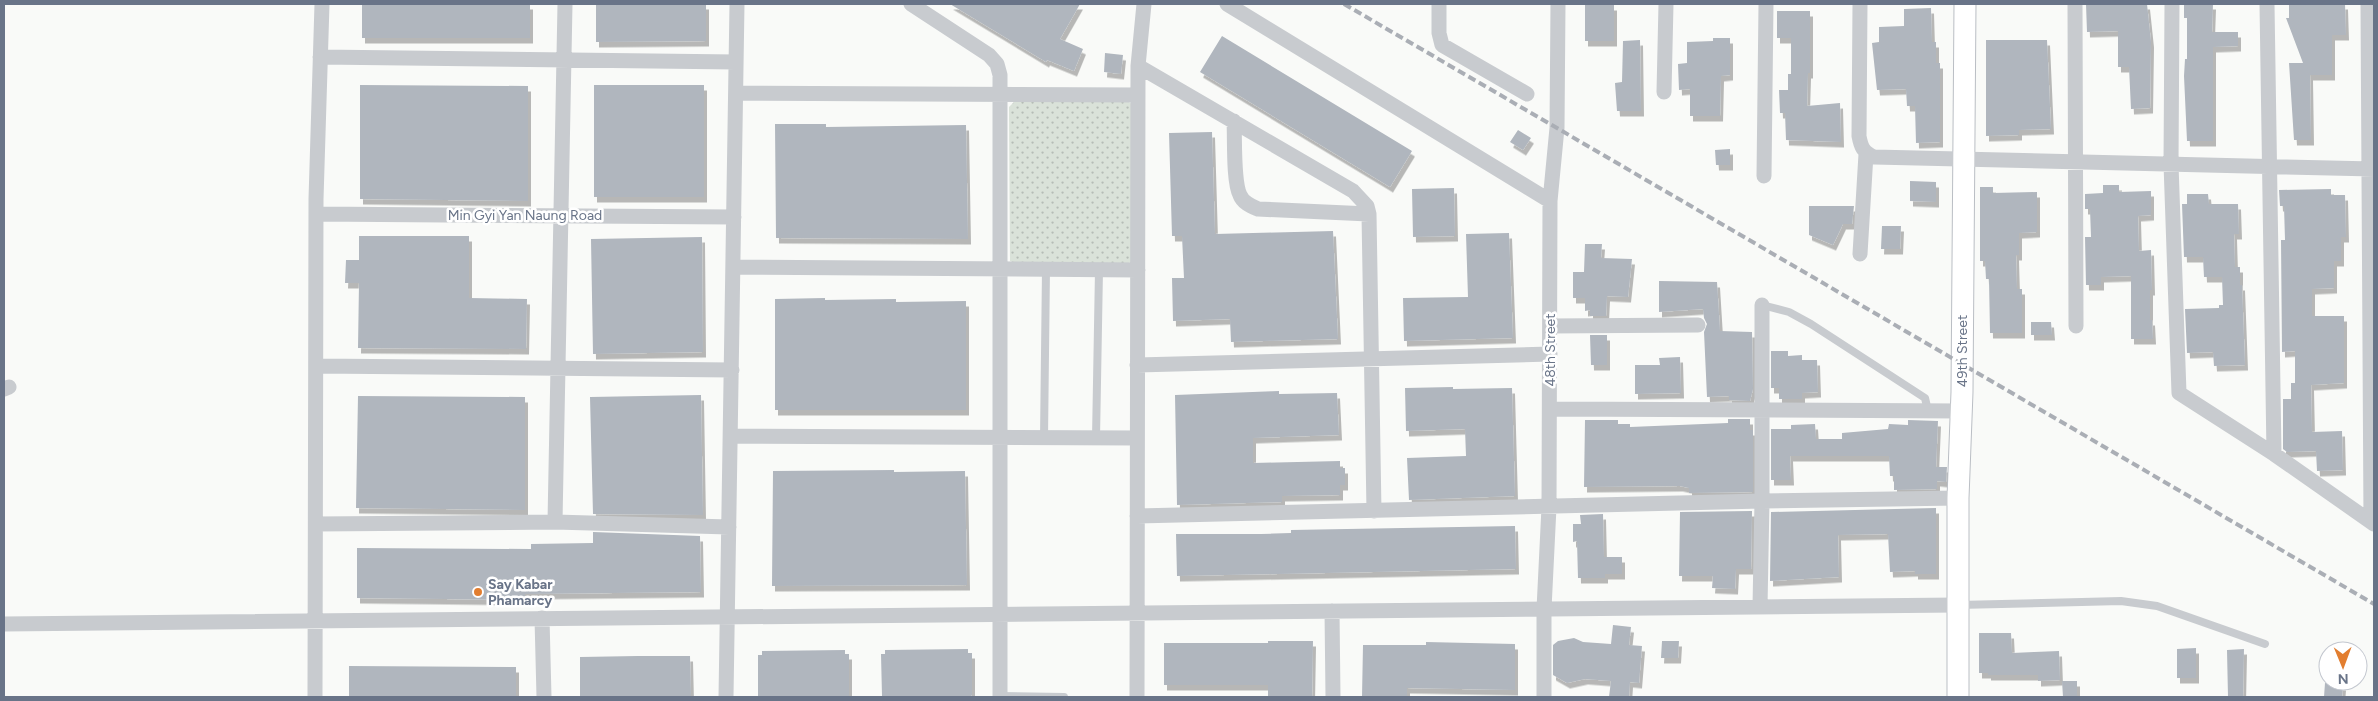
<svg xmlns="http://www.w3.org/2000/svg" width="2378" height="701" viewBox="0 0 2378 701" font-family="Figtree,sans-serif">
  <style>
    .park { fill: url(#park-dots) }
    .building { fill: #b0b6be; filter: url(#shadow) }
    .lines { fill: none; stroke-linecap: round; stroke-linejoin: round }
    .secondary-casing { stroke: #babec4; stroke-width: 23 }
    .service { stroke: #c8cbcf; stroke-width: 8 }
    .minor { stroke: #c8cbcf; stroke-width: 15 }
    .secondary { stroke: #fff; stroke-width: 21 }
    .rail { stroke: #aaaeb5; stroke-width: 4; stroke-dasharray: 8 4; stroke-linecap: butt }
    .poi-dot { fill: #e27e30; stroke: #fff; stroke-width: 2 }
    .labels { text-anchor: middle; stroke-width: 5; stroke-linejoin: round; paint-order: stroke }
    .street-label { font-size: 14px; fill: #697488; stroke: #fff }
    .poi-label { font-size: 14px; font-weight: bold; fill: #697488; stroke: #fff; text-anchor: start }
  </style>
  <defs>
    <pattern id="park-dots" width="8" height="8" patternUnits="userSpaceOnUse" patternTransform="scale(1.25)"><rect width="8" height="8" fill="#dae2d9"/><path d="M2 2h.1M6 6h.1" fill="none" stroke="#b5bcb6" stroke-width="1.8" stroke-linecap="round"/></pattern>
    <filter id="shadow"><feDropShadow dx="3" dy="5.5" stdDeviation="0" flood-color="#0004"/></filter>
  </defs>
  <rect width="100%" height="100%" fill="#f9faf8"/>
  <path class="park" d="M1015 101 1129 102 1132 104 1131 262 1127 264 1015 263 1010 261 1009 107Z"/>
  <path class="building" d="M362 4H530V38H362Z
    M596 4H706V41L596 42Z
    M950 4H1080L1060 39 1083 49 1074 71 1047 60 1046 62Z
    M2086 4H2147L2151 42 2150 108 2131 109 2129 67H2118V31L2087 32Z
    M2184 4H2213L2212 32H2238V46L2213 47V141H2187L2184 76 2185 59H2187V18H2184Z
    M2289 4H2345L2346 35H2332V75H2310L2311 140H2294L2289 63H2303L2286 18H2289Z
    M1585 5H1614V41H1585Z
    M1931 8 1932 42H1936V63H1940V142L1916 143 1915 106H1907L1906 89 1877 90 1872 43 1879 42V27L1904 26V9Z
    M1777 11H1810V73H1808L1807 106 1840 103 1841 142 1786 140 1785 113H1780L1779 90H1788V74H1791V38H1777Z
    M1222 36 1412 151 1390 187 1200 72Z
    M1713 38H1730V75L1721 76 1720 116H1690V89L1679 90 1678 64 1687 63V42L1713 41Z
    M1640 40 1641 111H1617L1615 83 1622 82 1623 41Z
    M1986 40H2047L2051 129 2019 130V135L1986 136Z
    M1105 53 1123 55 1121 74 1104 72Z
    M360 85 528 86V201L360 199Z
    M594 85H704V197H594Z
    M775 124H826V127L966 125 968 239 776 238Z
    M1518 130 1531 138 1523 150 1510 142Z
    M1212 132 1215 234 1333 231 1338 339 1231 342 1230 319 1173 321 1172 278H1184L1182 236H1172L1169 133Z
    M1730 149V165H1716L1715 150Z
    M1910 181 1936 182V202L1910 201Z
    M2103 185H2119V192L2151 191V215L2138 216 2139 251 2151 250 2152 290H2150V320H2152L2153 339H2131V276L2101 277V285H2086L2085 237H2091L2090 209H2085V194L2103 193Z
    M1980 187H1993V193L2037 192V232L2019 233V255H2016L2017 289H2022V333H1990L1989 279H1986L1985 261H1980Z
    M1454 188 1455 236 1413 237 1412 189Z
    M2331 189V195H2345L2346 237H2341V261H2334V288L2312 289V316H2344V383L2311 385 2312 432 2342 431 2343 470 2317 471 2316 451 2287 452 2283 449V399H2291V383H2295V351L2282 352 2281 240H2285L2284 206H2280L2279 190Z
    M2187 194H2208L2209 204H2238L2239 234H2234L2235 267H2240V285H2242L2245 365 2214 366 2213 352 2187 353 2185 309 2219 308V305H2223L2222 277H2204L2203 257H2184L2182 204H2187Z
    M1809 206H1854L1852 224H1843L1833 245 1809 235Z
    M1882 226H1901L1900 249H1881Z
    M1509 233 1513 338 1404 341 1403 298 1468 297 1466 234Z
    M359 236H469V298L527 299 526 349 358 348 359 283H345L346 260H359Z
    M702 237 703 352 593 354 591 239Z
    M1585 244H1602L1601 258 1632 259 1628 297 1607 296 1606 316H1590V310L1585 311V298H1573V272H1584Z
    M1659 281 1717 282 1720 331 1752 332 1753 389 1750 401 1729 400V396L1707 397 1704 332 1707 324 1704 318 1703 309 1659 312Z
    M825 298V300L896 299V302L966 301V410H775V299Z
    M2031 322H2051L2052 335H2031Z
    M1590 335H1607V365H1591Z
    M1771 351H1788V356L1802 355V360H1817L1818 392 1802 393V399H1779V388H1771Z
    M1680 357 1681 393 1635 394V365H1660L1659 358Z
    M1453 387V389L1512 388 1515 496 1409 500 1407 458 1466 456 1465 429 1406 431 1405 388Z
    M1279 391V394L1337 393 1339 435 1253 438V463L1340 461V468H1345V485H1340V495L1282 496V502L1177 505 1175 395Z
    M701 395 703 515 593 514 590 397Z
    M358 396 525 397V510L356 508Z
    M1728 419H1750V430H1753V492L1689 493V488L1680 486 1584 487 1585 420H1618V424H1630V427L1728 423Z
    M1908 420 1938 421 1936 467H1947L1946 482 1937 481V489L1894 490V476H1890L1889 456H1790L1791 480H1771V429H1791V425L1815 424 1816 439H1842V433L1888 429 1889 424 1908 425Z
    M894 470V472L965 471 967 585 772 586 773 471Z
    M1936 508V574H1915V571L1890 572 1888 534 1838 535 1839 577 1770 581 1771 512Z
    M1752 511 1751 569H1736L1735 589 1712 588 1713 576H1679L1680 512Z
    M1603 514 1604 557H1622V574H1605V578H1578L1577 541 1573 542V524H1581L1580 515Z
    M1515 526 1516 569 1177 576 1176 534H1261L1291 533V530Z
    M593 532 700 536 701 592 525 594V600L357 598V548L531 549V544L593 543Z
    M1613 625 1631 627 1629 645 1642 646 1639 683 1630 682 1629 697H1609L1611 681 1585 679 1567 683 1553 675V645L1558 641 1574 638 1583 642 1611 644Z
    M1979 633H2011L2012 653 2059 651 2060 680 2038 681V675H1988V673H1979Z
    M1268 641H1313L1312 697H1268V685H1164V643H1268Z
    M1662 641H1679L1678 658H1661Z
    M1426 642 1515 644V690L1407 688V697H1362L1363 645H1426Z
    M2196 648V678H2177V649Z
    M968 649V653H972V695L969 697 882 696 881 654H885V650Z
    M2244 649 2243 697H2228L2227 650Z
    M845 650V654H849V696L758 697V655H762V651Z
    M638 656H690L691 697H580V657Z
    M349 666 516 667V697H349Z
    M2062 681H2077V697H2063Z
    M2325 683 2343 685 2342 697H2324Z"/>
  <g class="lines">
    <defs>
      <path id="secondary" d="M1958 697V498L1962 392 1965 4"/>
    </defs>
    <use href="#secondary" class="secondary-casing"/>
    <path class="service" d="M1762 305 1789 312 1811 324 1925 398 1928 411
      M1044 438 1046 269
      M1096 438 1099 270
      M1958 605 2121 601 2157 606 2265 644
      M1000 696 1064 697"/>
    <path class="minor" d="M911 4 989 55 997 64 1000 75V697
      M1227 4 1550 201
      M1439 4V33L1442 45 1527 94
      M1860 4 1859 136C1861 147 1863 152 1874 157L2374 169
      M2075 4 2076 326
      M2172 4 2171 164 2179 393 2274 454 2374 524
      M2267 4 2274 454
      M2368 4 2371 521
      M320 57 736 62
      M1138 66 1353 191 1367 206 1369 214 1374 511
      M1664 92 1666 4
      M736 93 1138 95
      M1234 121C1235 138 1233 182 1240 195 1243 203 1251 206 1258 209L1369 214
      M1764 176 1766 4
      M316 214 734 217
      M1860 254 1866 154
      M734 267 1138 270
      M1762 305V501L1958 498
      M1550 326 1698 325
      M1137 365 1550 354
      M317 366 732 370
      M4 389 9 387
      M1550 409 1961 411
      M731 436 1137 438
      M1137 516 1762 501 1760 607
      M555 522 565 4
      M316 524 555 522 729 527
      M1332 611 1333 697
      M542 618 544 697
      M4 624 1957 605
      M315 697 316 199 322 4
      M726 697 737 4
      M1137 697 1138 66 1144 4
      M1544 697V609L1549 507 1550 201 1557 128 1558 4"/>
    <use href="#secondary" class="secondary"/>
    <path class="rail" d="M1344 4 2374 604"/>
  </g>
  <circle class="poi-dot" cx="478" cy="592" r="5"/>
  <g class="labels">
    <g class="street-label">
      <text x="525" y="220">Min Gyi Yan Naung Road</text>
      <text transform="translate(1550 350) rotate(-90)" y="5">48th Street</text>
      <text transform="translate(1962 351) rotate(-90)" y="5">49th Street</text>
    </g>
    <g class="poi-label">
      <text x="488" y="589">Say Kabar<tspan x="488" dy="16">Phamarcy</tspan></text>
    </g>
  </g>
  <rect width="2378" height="701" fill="none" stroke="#697488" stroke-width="10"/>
  <g transform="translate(2343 666) rotate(179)"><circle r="24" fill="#ffffff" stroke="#c3c7cf"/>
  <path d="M0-4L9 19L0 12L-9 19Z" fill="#e27e30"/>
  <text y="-8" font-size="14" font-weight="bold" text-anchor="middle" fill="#697488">N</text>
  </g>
</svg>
